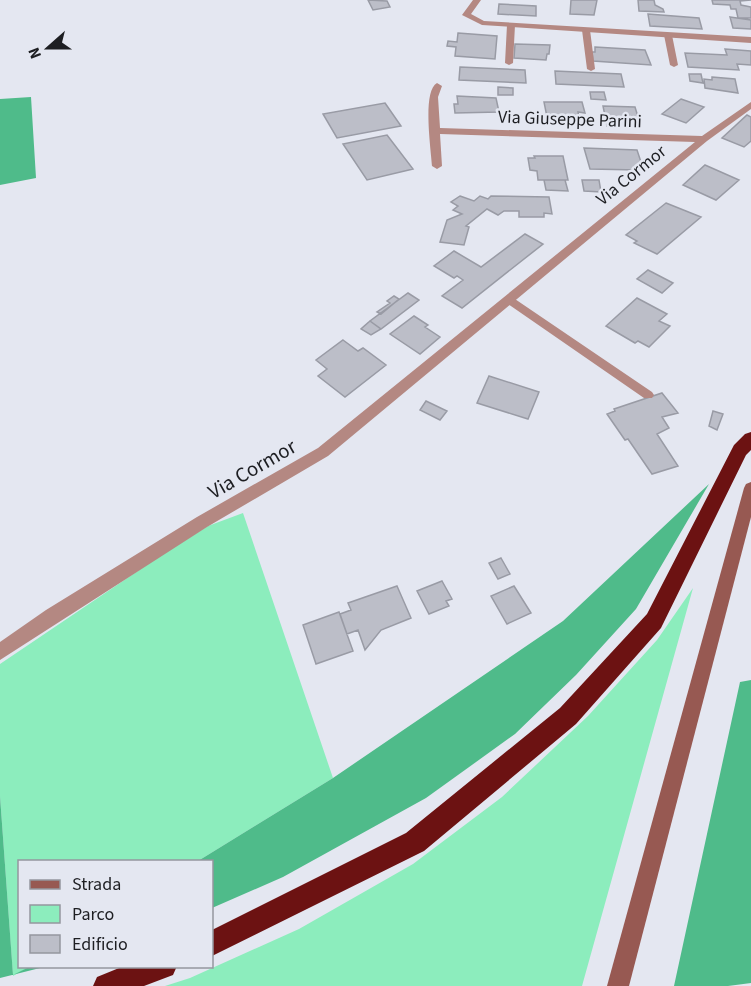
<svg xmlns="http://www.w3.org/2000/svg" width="751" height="986" viewBox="0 0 751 986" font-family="'Source Sans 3',sans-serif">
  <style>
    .green { fill: #8cedbd }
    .forest { fill: #4fbb8a }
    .building { fill: #bcbec8; stroke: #999ba5; stroke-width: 1.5 }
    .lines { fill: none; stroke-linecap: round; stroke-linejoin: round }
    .lane { fill: #b48882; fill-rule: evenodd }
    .street { fill: #b48882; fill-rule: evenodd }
    .secondary { fill: #975952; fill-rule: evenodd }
    .highway { fill: #6c1212; fill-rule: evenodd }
    .labels { text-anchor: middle; stroke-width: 5; stroke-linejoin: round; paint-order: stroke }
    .far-street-label { font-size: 18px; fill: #1d1e22; stroke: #e4e7f1 }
    .street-label { font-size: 21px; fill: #1d1e22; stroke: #e4e7f1 }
  </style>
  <rect width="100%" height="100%" fill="#e4e7f1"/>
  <path class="green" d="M243 513 333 778 198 861 20 862V966L29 967 13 976 0 796V664L160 556 208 526Z
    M693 588 582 986H165L190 978 299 929 413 864 502 797 588 716 657 640Z"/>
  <path class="forest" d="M31 97 36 178 0 185V99Z
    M709 484 636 609 576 675 515 734 426 798 283 877 212 908V862L198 861 333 778 563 621Z
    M751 680V983L728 986H674L740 682Z
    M0 796 13 975 29 967H44L0 978Z"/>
  <path class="building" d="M368 0 387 1 390 7 373 10Z
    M571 0H597L594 15 570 14Z
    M638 0H654L655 5 663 9 664 12 639 11Z
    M712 0H751L740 1 741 5 751 7V18H738L736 9H731L730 5 713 4Z
    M499 4 536 6V16L498 14Z
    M648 14 699 18 702 29 650 26Z
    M730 17 751 20V29L733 28Z
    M458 33 497 36 495 59 455 56 456 47 447 46 448 41 457 42Z
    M515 44 550 45 549 54H547L546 60 514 58Z
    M595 47 645 50 651 65 593 61 592 52H595Z
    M725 49 751 51V65L737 64 739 70 688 67 685 53 727 55Z
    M460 67 525 70 526 83 459 80Z
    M555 71 621 74 624 87 556 84Z
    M689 74H701L703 83 690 81Z
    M712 77 735 79 738 93 705 88 704 79 712 80Z
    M498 87 513 88V95H498Z
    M590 92H604L606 100 591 99Z
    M457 96 496 98 499 112 455 113 454 104H458Z
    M681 99 704 107 686 123 662 114Z
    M544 102H582L585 113 578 112 579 118 547 117Z
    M385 103 401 126 337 138 323 114Z
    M603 106 635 107 641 127 607 126Z
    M747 115 751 117V141L744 147 722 138Z
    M387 135 413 169 367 180 343 144Z
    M584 148 637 150 642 165 638 170 590 169Z
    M534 156H563L568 180H538L537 171 530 170 528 158H535Z
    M705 165 739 180 716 200 683 185Z
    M544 180H565L568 191 546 190Z
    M582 180H599L601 192 584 191Z
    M460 196 474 201 480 196 488 199 491 196 549 197 552 214 544 213V217H519V211H504L498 215 487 209 466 226 469 227 464 245 440 242 447 220 462 214 453 210 458 206 451 202Z
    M666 203 701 217 657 254 634 243 637 241 626 235Z
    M525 234 543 244 462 308 442 296 463 280 457 276 454 278 434 266 454 251 481 267Z
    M648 270 673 283 662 293 637 279Z
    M408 293 419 300 381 329 370 321Z
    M394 296 399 299 381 314 377 312 390 303 387 301Z
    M637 298 667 314 659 321 670 326 649 347 638 341 635 343 606 326Z
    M414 316 428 325 425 327 440 337 420 354 390 334Z
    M370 321 381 329 371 335 361 329Z
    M343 340 358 351 363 348 386 365 345 397 318 376 327 369 316 360Z
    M489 376 539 392 528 419 477 403Z
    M662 393 678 413 662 417 669 428 657 434 678 466 652 474 628 439 625 440 607 414 615 411 614 409Z
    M426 401 447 411 440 420 420 410Z
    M713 411 723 414 717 430 709 426Z
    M501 558 510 574 498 579 489 563Z
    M442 581 452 599 446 601 449 606 429 614 417 591Z
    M397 586 411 618 381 630 365 650 358 630 347 634 340 614 351 610 348 603Z
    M514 586 531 613 507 624 491 596Z
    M339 612 353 651 316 664 303 625Z"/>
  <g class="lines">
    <path class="lane" d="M511 23 515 25 513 63 509 65 505 63 507 25Z
      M586 28 590 30 595 69 591 71 587 69 582 30Z
      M668 33 672 35 678 65 674 67 670 65 664 35Z
      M509 295 652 392 654 395 652 398H644L505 302 504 299Z"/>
    <path class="street" d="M473 0H481L471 14 484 21 751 37V43L482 25 462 15Z
      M437 83 442 86 438 97 440 128 702 136 751 102V109L707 141 328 456 207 527 0 660V642L46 610 197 517 318 448 695 142 440 134 442 166 437 169 432 166C431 149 422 91 437 83Z"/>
    <path class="secondary" d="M751 482V517L629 986H607L744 488 746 484Z"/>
    <path class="highway" d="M751 432V450L746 455 661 628 576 724 424 851 212 956V930L406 833 560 708 647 614 734 445 745 434Z
      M124 966H177L173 975 144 986H93L97 977Z"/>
  </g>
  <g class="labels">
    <g class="far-street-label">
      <text transform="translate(570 119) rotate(2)" y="6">Via Giuseppe Parini</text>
      <text transform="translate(631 175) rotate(-39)" y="6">Via Cormor</text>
    </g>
    <g class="street-label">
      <text transform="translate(252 469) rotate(-30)" y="7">Via Cormor</text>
    </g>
  </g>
  <rect x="18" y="860" width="195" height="108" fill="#e4e7f1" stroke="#94979e" stroke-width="1.5"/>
  <rect x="30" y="880" width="30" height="9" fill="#975952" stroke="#94979e" stroke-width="1.5"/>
  <text x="72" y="890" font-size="18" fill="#1d1e22">Strada</text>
  <rect x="30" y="905" width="30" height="18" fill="#8cedbd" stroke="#94979e" stroke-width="1.5"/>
  <text x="72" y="920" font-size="18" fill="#1d1e22">Parco</text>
  <rect x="30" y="935" width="30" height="18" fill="#bcbec8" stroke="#94979e" stroke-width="1.5"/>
  <text x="72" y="950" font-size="18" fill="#1d1e22">Edificio</text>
  <g transform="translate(48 48) rotate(249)" stroke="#e4e7f1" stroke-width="4.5" paint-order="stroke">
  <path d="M0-4.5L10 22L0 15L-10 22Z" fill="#1d1e22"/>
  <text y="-9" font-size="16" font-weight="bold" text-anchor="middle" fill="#1d1e22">N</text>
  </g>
</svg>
